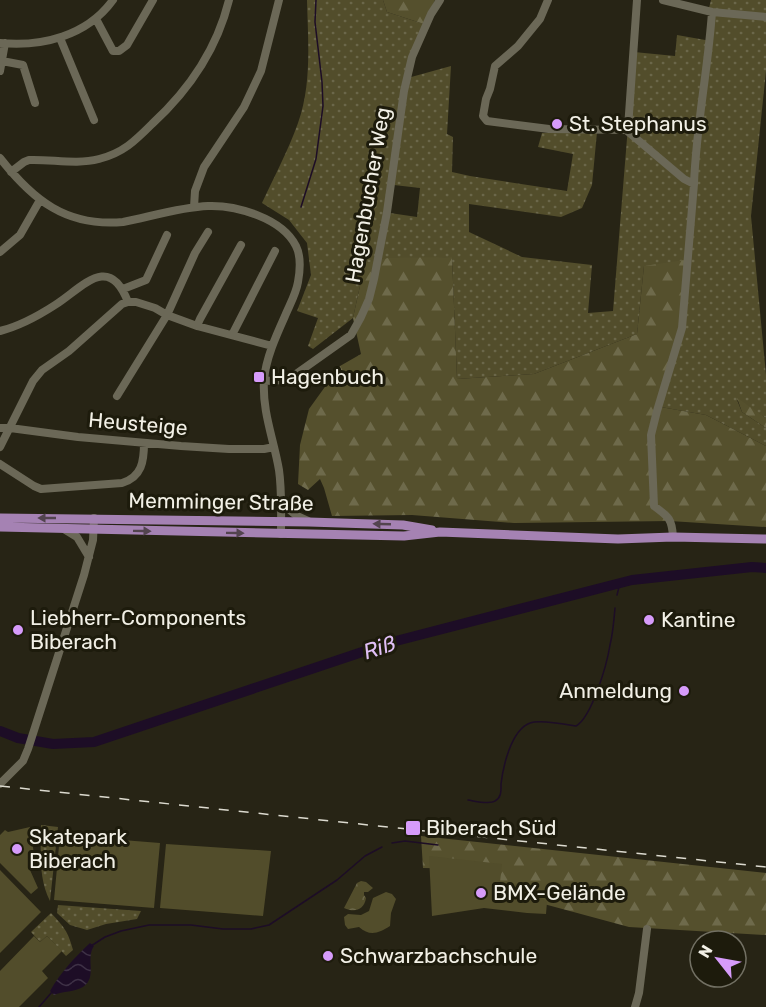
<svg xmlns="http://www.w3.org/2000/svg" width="766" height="1007" viewBox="0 0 766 1007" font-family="Rubik,sans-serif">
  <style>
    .grass { fill: url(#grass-dots); fill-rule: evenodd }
    .forest { fill: url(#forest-firs) }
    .park { fill: url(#park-crowns) }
    .pitch { fill: #524d2b }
    .water { fill: url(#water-waves) }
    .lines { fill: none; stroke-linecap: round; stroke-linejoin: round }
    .stream { stroke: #1d0d26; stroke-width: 1.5 }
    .river { stroke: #1d0d26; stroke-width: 10 }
    .minor { stroke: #6b6857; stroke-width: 8 }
    .major { stroke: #a582b3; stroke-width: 9 }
    .rail { stroke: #dcdacf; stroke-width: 1.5; stroke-dasharray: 10 10; stroke-linecap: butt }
    .oneway { fill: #53444f }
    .poi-dot { fill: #d69bfa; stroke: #1d1b0c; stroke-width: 2 }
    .labels { text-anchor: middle; stroke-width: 6; stroke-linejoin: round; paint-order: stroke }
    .poi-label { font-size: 21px; fill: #f2f0e6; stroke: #1d1b0c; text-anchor: start }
    .street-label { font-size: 21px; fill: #f2f0e6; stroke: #1d1b0c }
    .water-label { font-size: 22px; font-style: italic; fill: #e0bff6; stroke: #1d1b0c }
  </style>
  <defs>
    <pattern id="grass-dots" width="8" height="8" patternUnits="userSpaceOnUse" patternTransform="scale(1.5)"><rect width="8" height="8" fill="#524d2b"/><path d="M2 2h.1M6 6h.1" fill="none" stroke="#6b674a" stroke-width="1.8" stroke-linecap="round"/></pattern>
    <pattern id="forest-firs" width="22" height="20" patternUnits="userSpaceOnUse" patternTransform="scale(1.5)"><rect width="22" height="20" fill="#55502d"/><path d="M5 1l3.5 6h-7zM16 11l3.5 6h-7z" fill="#6e6a4b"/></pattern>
    <pattern id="park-crowns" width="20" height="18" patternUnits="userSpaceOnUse" patternTransform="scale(1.5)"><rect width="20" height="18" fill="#524d2b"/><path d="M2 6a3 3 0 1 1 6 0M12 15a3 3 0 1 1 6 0" fill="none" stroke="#6b674a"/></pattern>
    <pattern id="water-waves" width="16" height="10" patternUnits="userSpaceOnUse" patternTransform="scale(1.5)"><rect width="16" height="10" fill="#1d0d26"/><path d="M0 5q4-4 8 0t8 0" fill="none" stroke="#3e3146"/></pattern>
  </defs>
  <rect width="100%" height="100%" fill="#272415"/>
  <path class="grass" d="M307 0H383L387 12 424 24 404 79 451 66 447 134 453 137 452 172 470 176 567 191 573 154 538 147 542 133 597 132 592 185 582 208 561 217 469 204V232L522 257 592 265 588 313 613 311 634 52 675 56 677 35 711 41 709 8 711 0H766V71L751 216 766 375V418L737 400 742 412 766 428V446L706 415 655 406 644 266 637 334 534 374 457 379 452 257 365 263 353 318 313 349 308 346 318 318 297 311 311 275 307 243 289 220 262 203C274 177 288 151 298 123 312 84 308 41 307 0ZM394 185 420 188 417 217 390 213Z
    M41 825 58 827 50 901C38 877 41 851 41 825Z
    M58 905 141 911 137 919 106 924 87 930 70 925 57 913Z
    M51 913C64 927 68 931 73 950L66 956 47 936 40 942 31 932Z"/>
  <path class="forest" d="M383 0H435L424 24 387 12Z
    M452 257 457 379 534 374 637 334 644 266 685 260 679 325 655 406 706 415 766 446V527L670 521 514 523 412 515 332 516 324 488 320 479 308 490 298 484 300 445 309 409 340 366 361 354 353 318 365 263 388 258Z
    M737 398 766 418V428L742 412Z
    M421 836 766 873V935L629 927 518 897 480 869 423 868Z"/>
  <path class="park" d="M361 881 366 882 373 888 368 892H364V895L366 898C364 910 355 913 344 908L357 883Z"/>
  <path class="pitch" d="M30 827 36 868 30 870 38 888 31 894 0 863V835L5 830 8 832Z
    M60 835 160 843 154 908 54 900Z
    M166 844 271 851 263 916 160 908Z
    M429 856 502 864 500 882 517 884 547 902 546 914 527 913 484 908 432 916Z
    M0 870 41 912 0 953Z
    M386 892 392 894 396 899 391 913 390 926C379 933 370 937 359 927L348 929 345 925 344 917 348 914 361 915 369 911 373 898Z
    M34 936 40 942 47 936 62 951 42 971 48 978 19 1007H0V971Z"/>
  <path class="water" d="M90 943 94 946C85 959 98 977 83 987 75 992 63 991 54 995L50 991C61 972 74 958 90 943Z"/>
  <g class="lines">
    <path class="stream" d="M301 207 316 159 323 106 322 82 315 22 316 0
      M617 595 620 583
      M468 800C475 801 489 805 495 801 502 797 501 790 501 784 503 767 511 730 530 723 540 719 564 724 576 726 592 717 607 664 610 645 613 633 614 620 615 608
      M392 843 405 841 438 845
      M91 946 105 937 121 931 149 925H191L223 929H251L269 925 337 880 365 856 382 847
      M39 1007 52 992"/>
    <path class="river" d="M0 731 18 738 53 744 94 742 392 642 632 580 752 567 766 568"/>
    <path class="minor" d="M548 0 540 19 531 30 518 46 495 66 490 89 486 99 483 116 487 121 549 129 626 130 628 128 637 0
      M663 0 712 12 766 17
      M96 19 113 51H119L127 45 153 0
      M60 38 94 120
      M0 43C42 47 87 36 113 0
      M2 61 23 65 35 103
      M0 71 5 43
      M626 130 684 179 694 184
      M0 158C33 200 66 227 123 222 149 217 181 207 208 206 236 205 282 218 296 246 301 256 300 271 298 282 296 294 290 304 285 316 276 336 266 358 264 380 262 412 274 440 279 470 282 491 281 512 281 534
      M11 172 24 162 29 160C52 159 76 165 99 159 123 153 135 141 152 124 189 90 217 49 229 0
      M194 207 195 191 204 167 244 107 261 71 279 0
      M0 252 20 235 40 200
      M123 289 146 280 167 235
      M197 326 200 319 241 245
      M0 331C20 326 38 316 55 305 82 288 109 252 128 302
      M232 335 275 251
      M264 381 285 380 296 374 351 335 361 317 369 299 374 279 387 212 404 91 412 57 431 14 440 0
      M117 396 167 315 195 253 208 232
      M0 428H10L78 437 181 446 229 449H264L274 447
      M0 447 33 381 42 370 69 351 122 304 128 302H136L155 308 167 315 197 326 272 346
      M0 464 34 486 41 489 122 483C142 477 144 461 144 443
      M281 503 297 516 308 521
      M64 529 77 537 89 557
      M673 537C672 519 669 517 654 506L651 435 657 411 682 328 694 184C696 127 708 70 712 12
      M0 784 23 761 28 749 84 575 93 540 94 518
      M635 1007 639 993 647 929"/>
    <path class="major" d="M0 518 309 522 403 525 432 530
      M0 527 404 536 440 532 618 539 673 537 766 539"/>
    <path class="rail" d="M0 786 766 867"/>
  </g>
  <defs><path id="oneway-solid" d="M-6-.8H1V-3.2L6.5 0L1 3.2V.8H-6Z" transform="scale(1.5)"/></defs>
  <g class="oneway">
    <use href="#oneway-solid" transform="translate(47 518) rotate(-180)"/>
    <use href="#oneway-solid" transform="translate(382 524) rotate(-178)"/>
    <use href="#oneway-solid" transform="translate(142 531) rotate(1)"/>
    <use href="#oneway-solid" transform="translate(235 533) rotate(1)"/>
  </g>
  <g class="poi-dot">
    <circle cx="557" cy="124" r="6"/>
    <rect x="253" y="371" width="12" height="12" rx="3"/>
    <circle cx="649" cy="620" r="6"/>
    <circle cx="18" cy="630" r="6"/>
    <circle cx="684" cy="691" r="6"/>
    <rect x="405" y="820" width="16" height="16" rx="3"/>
    <circle cx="17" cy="849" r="6"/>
    <circle cx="481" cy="893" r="6"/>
    <circle cx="328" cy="956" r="6"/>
  </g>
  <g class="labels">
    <g class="poi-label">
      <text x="569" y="131">St. Stephanus</text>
      <text x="271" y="384">Hagenbuch</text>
      <text x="30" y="625">Liebherr-Components<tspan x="30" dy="24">Biberach</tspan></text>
      <text x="661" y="627">Kantine</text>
      <text x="672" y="698" text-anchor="end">Anmeldung</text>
      <text x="426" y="835">Biberach Süd</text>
      <text x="29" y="844">Skatepark<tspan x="29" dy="24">Biberach</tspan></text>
      <text x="493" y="900">BMX-Gelände</text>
      <text x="340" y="963">Schwarzbachschule</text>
    </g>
    <g class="street-label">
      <text transform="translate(368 195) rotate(-80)" y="7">Hagenbucher Weg</text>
      <text transform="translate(138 424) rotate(5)" y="7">Heusteige</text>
      <text transform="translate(221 502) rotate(1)" y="7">Memminger Straße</text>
    </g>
    <g class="water-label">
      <text transform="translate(379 647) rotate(-18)" y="8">Riß</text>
    </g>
  </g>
  <g transform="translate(718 959) rotate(301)"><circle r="28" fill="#1d1b0c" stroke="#727063" stroke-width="1.5"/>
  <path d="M0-4.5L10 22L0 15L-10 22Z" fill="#d69bfa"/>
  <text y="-9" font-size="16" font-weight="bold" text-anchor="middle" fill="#f2f0e6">N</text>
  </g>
</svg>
